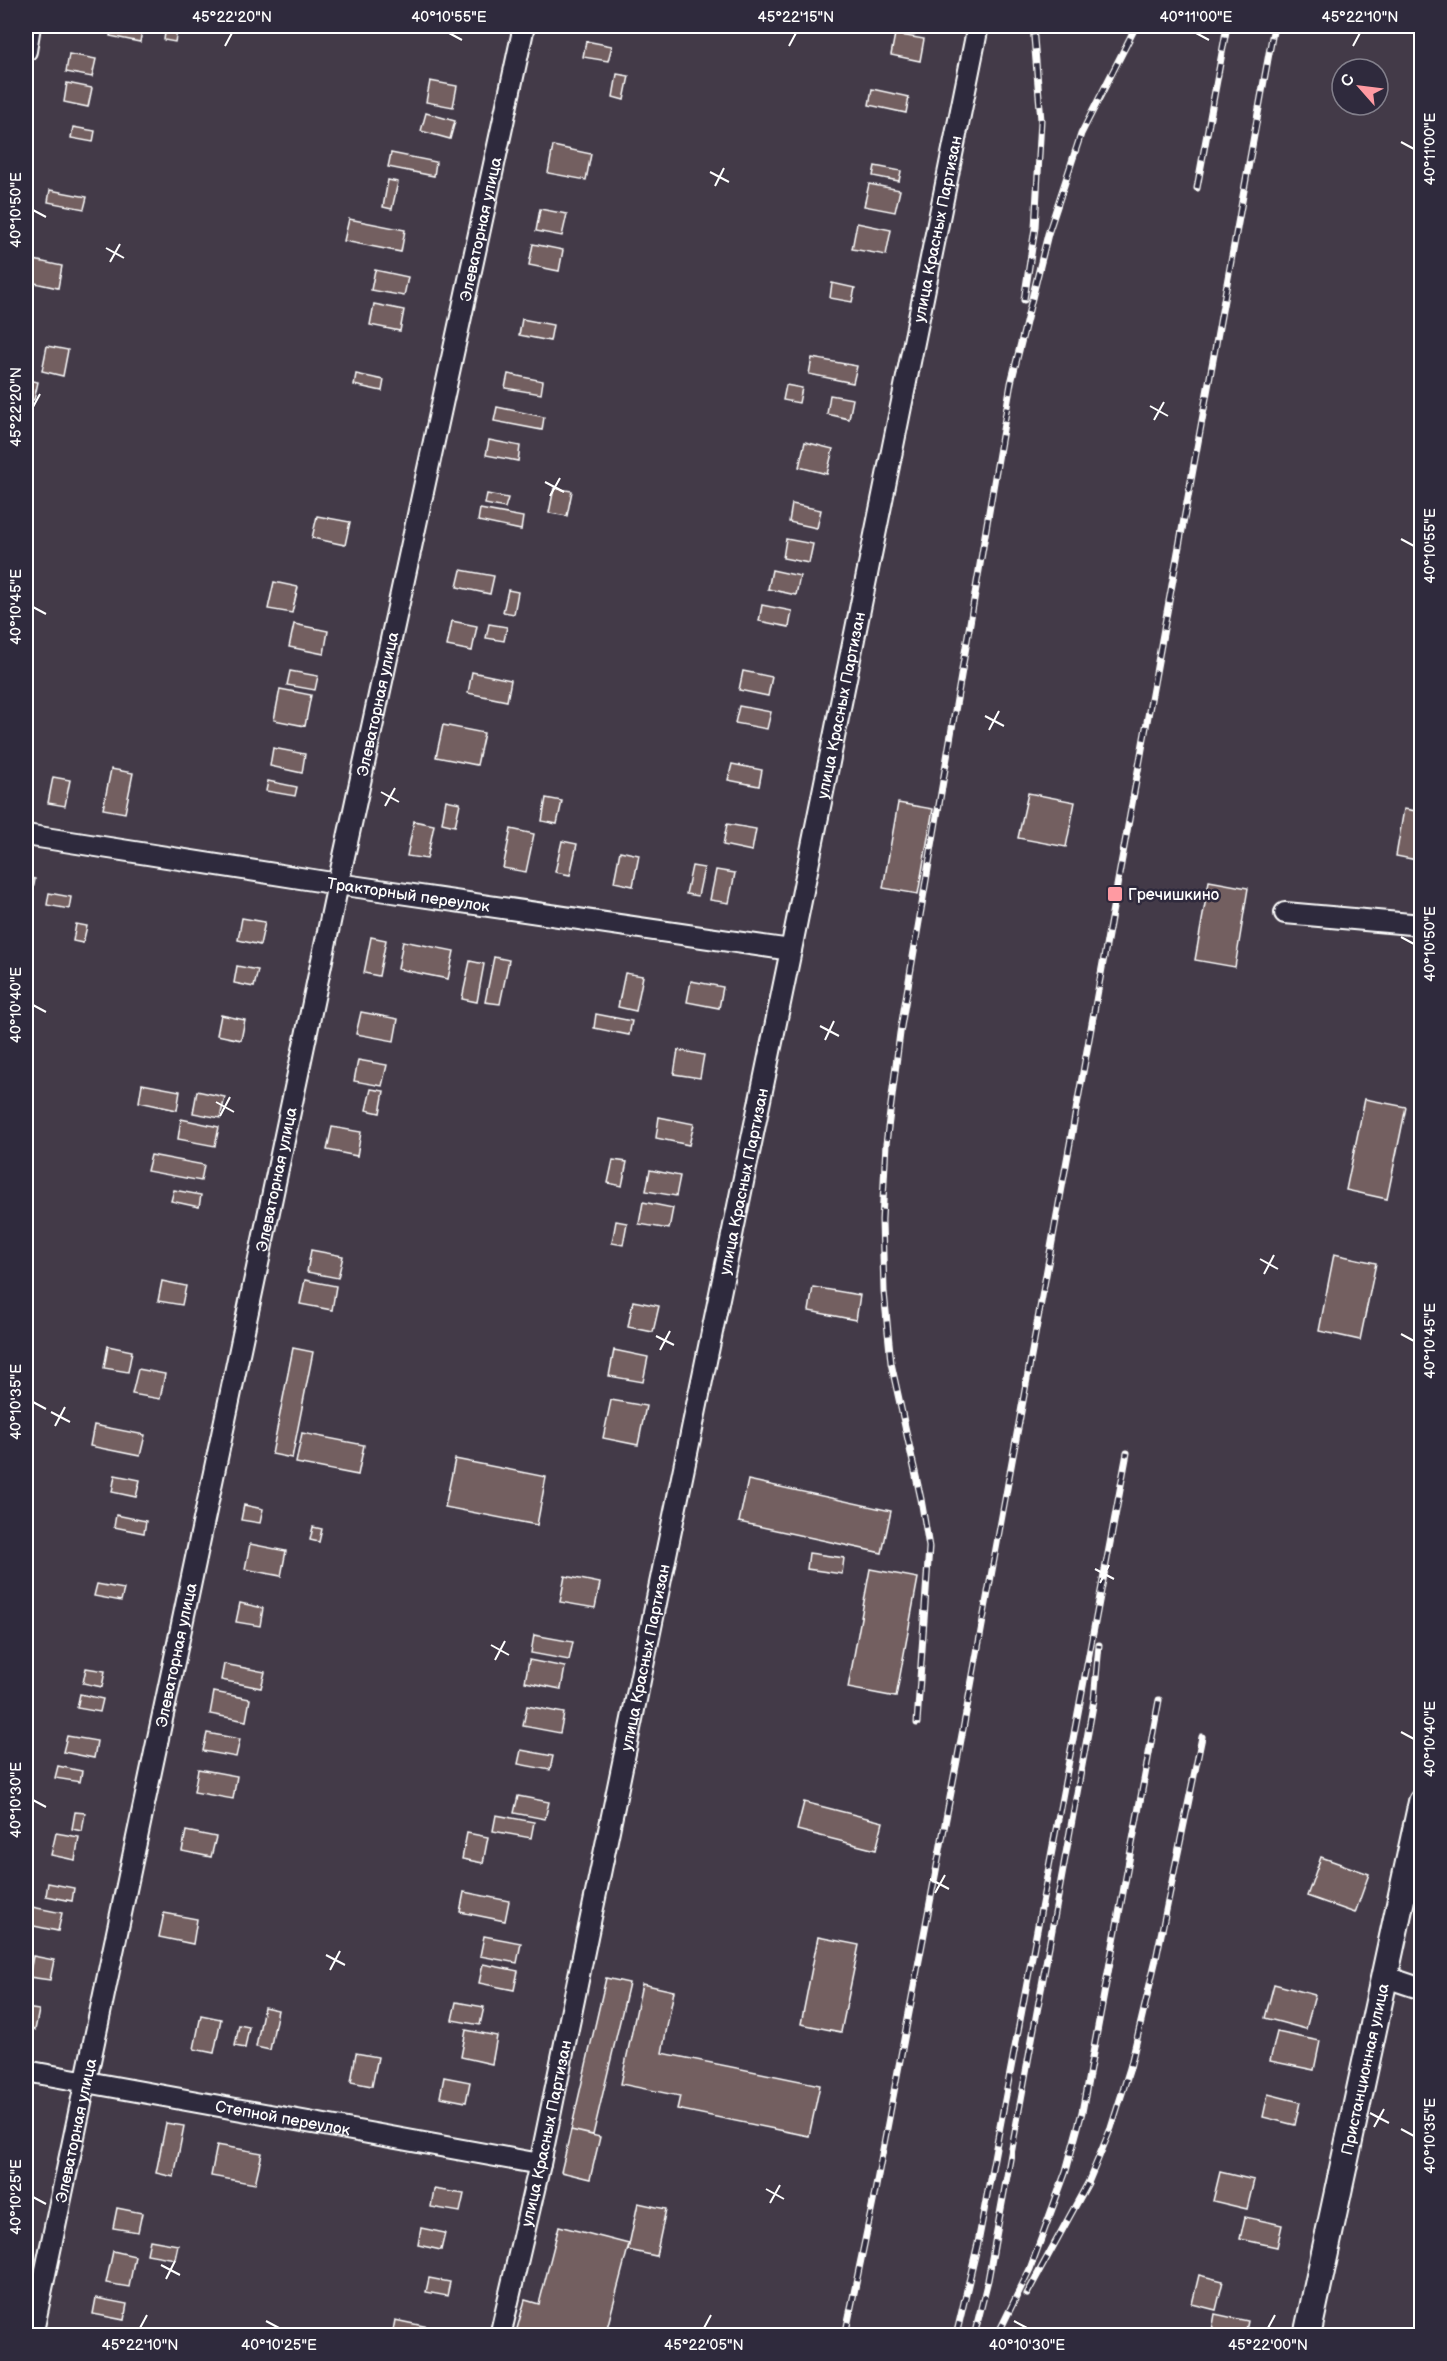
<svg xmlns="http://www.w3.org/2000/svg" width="1447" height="2361" viewBox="0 0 1447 2361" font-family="'Balsamiq Sans',sans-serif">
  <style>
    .building { fill: #735f60; stroke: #fff; stroke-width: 1.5 }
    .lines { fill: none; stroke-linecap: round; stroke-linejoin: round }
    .minor-casing { stroke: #fff; stroke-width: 24 }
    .tertiary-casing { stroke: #fff; stroke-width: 30 }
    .minor { stroke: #2f2a3d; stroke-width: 20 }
    .tertiary { stroke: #2f2a3d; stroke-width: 26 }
    .rail-casing { stroke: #fff; stroke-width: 7 }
    .rail { stroke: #2f2a3d; stroke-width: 4.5; stroke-dasharray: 14; stroke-linecap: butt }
    .ticks { fill: none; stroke: #fff; stroke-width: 2 }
    .poi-dot { fill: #ff9aa2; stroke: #2f2a3d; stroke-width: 2 }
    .labels { text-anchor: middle; stroke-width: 5; stroke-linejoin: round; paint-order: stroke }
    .street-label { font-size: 16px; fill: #fff; stroke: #2f2a3d }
    .poi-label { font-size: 16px; fill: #fff; stroke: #2f2a3d; text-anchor: start }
    .neatline { fill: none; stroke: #fff; stroke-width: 2 }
    .ticks-label { font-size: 15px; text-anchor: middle; fill: #fff }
  </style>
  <rect width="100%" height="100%" fill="#433a48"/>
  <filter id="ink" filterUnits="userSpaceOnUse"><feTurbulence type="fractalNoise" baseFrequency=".0167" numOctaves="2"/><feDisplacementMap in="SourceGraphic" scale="12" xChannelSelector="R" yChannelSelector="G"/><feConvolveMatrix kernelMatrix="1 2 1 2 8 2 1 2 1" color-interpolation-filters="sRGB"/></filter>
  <g filter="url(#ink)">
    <path class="building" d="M112 26 142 31 140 42 110 36Z
      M166 26H178L175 42 164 40Z
      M895 34 924 39 920 61 891 55Z
      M586 41 612 46 608 61 583 57Z
      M69 54 96 59 92 77 66 72Z
      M617 74 629 76 624 100 613 97Z
      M430 81 457 86 453 107 426 102Z
      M67 83 92 88 88 107 64 102Z
      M872 89 909 97 906 113 869 105Z
      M426 113 455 121 450 139 421 131Z
      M73 127 95 131 93 142 71 138Z
      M553 146 591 154 586 180 548 173Z
      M391 153 436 162 434 176 388 167Z
      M875 166 901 171 899 181 873 176Z
      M388 180 398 182 392 209 383 207Z
      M869 184 900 190 895 212 864 206Z
      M50 190 87 197 84 209 48 202Z
      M540 209 567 214 562 236 536 231Z
      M349 219 405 230 401 252 344 241Z
      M857 223 891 230 886 255 852 249Z
      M533 244 563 250 559 271 529 265Z
      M34 260 62 266 58 288 30 282Z
      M375 270 408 277 404 296 371 290Z
      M832 283 855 288 852 302 830 298Z
      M374 304 404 310 400 331 370 325Z
      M522 319 553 325 550 341 519 335Z
      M47 346 68 350 63 376 42 371Z
      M812 358 857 366 853 383 809 374Z
      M356 374 384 380 382 391 354 385Z
      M508 374 543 381 541 394 505 388Z
      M26 380 38 382 34 400 26 399Z
      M786 385 802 388 799 403 783 400Z
      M830 395 853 399 849 419 827 414Z
      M497 407 544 417 542 430 494 421Z
      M489 440 520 446 518 461 486 455Z
      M805 442 833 449 827 474 799 467Z
      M554 488 572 491 567 516 549 513Z
      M487 494 508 498 505 508 485 504Z
      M792 504 821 510 817 528 789 522Z
      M480 509 523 517 521 530 478 521Z
      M317 516 350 522 345 545 312 538Z
      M786 539 813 544 809 563 783 558Z
      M461 570 494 576 490 594 457 587Z
      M772 570 800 576 796 595 768 589Z
      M274 582 298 587 292 613 268 609Z
      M508 590 518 592 514 614 503 612Z
      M762 605 792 611 789 627 759 621Z
      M452 621 477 626 472 651 447 646Z
      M294 624 328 631 324 654 289 647Z
      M489 624 507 627 504 641 486 638Z
      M290 671 318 676 315 690 287 685Z
      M743 671 772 677 768 696 739 690Z
      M472 672 511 680 507 701 468 693Z
      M280 689 311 695 305 726 274 720Z
      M739 706 771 712 767 729 735 723Z
      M443 725 484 733 477 765 436 757Z
      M273 748 305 754 302 773 270 766Z
      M732 764 762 770 759 786 728 780Z
      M111 769 133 773 125 813 103 809Z
      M53 777 70 780 65 806 48 803Z
      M268 781 297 787 295 796 266 791Z
      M1028 793 1075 802 1066 847 1018 838Z
      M546 798 562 801 557 824 542 821Z
      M446 800 460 803 455 826 442 823Z
      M898 803 933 809 918 894 883 888Z
      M1404 809 1422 812V861L1396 856Z
      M414 821 434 825 427 859 407 856Z
      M727 824 756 829 752 851 723 845Z
      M511 829 534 834 526 872 503 868Z
      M562 841 577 844 570 875 555 872Z
      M620 851 639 855 633 886 614 882Z
      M692 866 704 868 698 896 686 894Z
      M716 870 735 873 729 903 710 900Z
      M26 877 35 879 28 916 26 915Z
      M1209 881 1248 888 1235 967 1195 960Z
      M49 893 71 897 69 909 47 905Z
      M242 918 265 922 260 945 238 940Z
      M76 924 87 926 83 943 73 941Z
      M371 937 386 940 379 976 364 973Z
      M403 941 454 951 448 979 398 969Z
      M494 957 509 960 500 1004 485 1002Z
      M470 961 484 964 477 1002 462 999Z
      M237 966 258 970 254 987 234 983Z
      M625 973 643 976 636 1011 618 1007Z
      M691 981 723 987 719 1008 687 1002Z
      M361 1012 398 1019 394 1041 356 1034Z
      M596 1014 632 1021 629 1035 594 1028Z
      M221 1015 245 1020 241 1040 217 1035Z
      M678 1050 704 1055 700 1078 674 1074Z
      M358 1060 387 1065 382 1086 354 1081Z
      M142 1084 180 1091 177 1110 139 1102Z
      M371 1089 384 1091 380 1113 366 1110Z
      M197 1091 225 1097 220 1118 193 1113Z
      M1365 1099 1406 1107 1387 1199 1346 1190Z
      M659 1117 694 1124 689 1145 656 1138Z
      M181 1119 219 1127 215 1146 178 1139Z
      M332 1127 361 1132 357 1156 327 1150Z
      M151 1155 204 1165 201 1181 147 1171Z
      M613 1160 627 1162 622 1186 608 1183Z
      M650 1170 680 1176 676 1196 646 1191Z
      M174 1190 201 1195 199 1207 171 1201Z
      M643 1202 673 1208 669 1229 639 1224Z
      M616 1221 627 1223 623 1245 612 1243Z
      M311 1250 343 1256 338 1278 307 1272Z
      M1334 1254 1376 1263 1360 1340 1319 1331Z
      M305 1280 336 1286 332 1310 300 1304Z
      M162 1281 186 1286 182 1305 158 1301Z
      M813 1287 860 1295 856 1320 809 1311Z
      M633 1301 659 1306 653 1332 628 1327Z
      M108 1346 132 1351 128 1372 104 1368Z
      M293 1348 313 1352 292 1458 272 1454Z
      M614 1350 648 1357 643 1382 609 1376Z
      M138 1369 165 1374 160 1399 132 1394Z
      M611 1400 646 1406 638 1445 603 1438Z
      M94 1425 145 1435 140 1456 90 1446Z
      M302 1433 364 1445 358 1475 296 1463Z
      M455 1459 546 1477 537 1525 445 1507Z
      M115 1475 140 1480 136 1497 112 1492Z
      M748 1480 891 1511 882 1553 739 1522Z
      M244 1505 263 1509 260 1523 241 1520Z
      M116 1515 146 1521 144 1533 114 1527Z
      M313 1527 322 1529 319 1542 310 1540Z
      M250 1544 286 1551 281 1576 245 1569Z
      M809 1553 844 1558 842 1574 807 1569Z
      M870 1569 918 1578 896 1697 848 1688Z
      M565 1576 600 1583 595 1608 560 1602Z
      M97 1584 124 1589 121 1601 94 1596Z
      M240 1603 263 1608 260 1626 236 1622Z
      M534 1635 573 1642 569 1660 531 1653Z
      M529 1660 565 1667 561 1689 525 1682Z
      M224 1664 265 1672 261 1688 221 1680Z
      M86 1668 105 1671 102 1687 83 1683Z
      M214 1692 250 1699 246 1721 210 1714Z
      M80 1694 103 1699 100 1712 77 1708Z
      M527 1706 564 1713 560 1733 523 1726Z
      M207 1733 240 1739 236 1757 203 1751Z
      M67 1736 97 1741 94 1758 63 1752Z
      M521 1750 553 1756 550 1770 518 1764Z
      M58 1766 82 1771 80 1782 55 1778Z
      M198 1769 237 1776 233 1799 194 1792Z
      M518 1796 549 1802 545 1819 514 1813Z
      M804 1802 883 1822 876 1850 797 1830Z
      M75 1812 85 1813 82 1831 72 1829Z
      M496 1815 534 1822 531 1838 493 1831Z
      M186 1831 216 1837 211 1857 182 1851Z
      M56 1833 79 1837 75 1860 51 1855Z
      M467 1833 488 1837 483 1863 462 1859Z
      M1321 1857 1369 1874 1355 1913 1307 1896Z
      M48 1883 74 1888 72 1901 46 1896Z
      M464 1892 509 1901 505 1921 460 1912Z
      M32 1907 62 1913 58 1931 29 1925Z
      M164 1913 197 1919 193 1944 159 1937Z
      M484 1936 521 1943 517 1963 480 1956Z
      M818 1937 859 1945 841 2032 801 2024Z
      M33 1956 54 1960 50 1980 29 1977Z
      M483 1964 518 1971 514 1990 479 1983Z
      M606 1978 629 1983 593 2135 571 2130Z
      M642 1984 674 1991 662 2053 820 2085 809 2136 677 2109 680 2096 621 2084Z
      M1274 1984 1315 1995 1306 2029 1265 2018Z
      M456 2002 484 2007 480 2025 452 2020Z
      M264 2007 278 2010 270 2050 256 2047Z
      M26 2008 39 2010 35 2030 26 2028Z
      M201 2015 221 2019 214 2053 194 2049Z
      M239 2025 249 2027 245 2048 235 2046Z
      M466 2030 497 2036 492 2064 461 2057Z
      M1277 2032 1320 2041 1314 2070 1270 2061Z
      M356 2053 378 2057 372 2086 351 2082Z
      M444 2077 470 2082 466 2102 440 2097Z
      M1268 2094 1300 2102 1295 2125 1263 2117Z
      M166 2123 184 2126 174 2177 156 2173Z
      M571 2130 600 2137 590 2179 561 2172Z
      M217 2145 262 2153 255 2184 211 2176Z
      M1220 2172 1254 2180 1247 2209 1213 2201Z
      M434 2189 464 2194 460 2212 431 2207Z
      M638 2203 666 2209 656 2256 628 2250Z
      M117 2208 142 2213 138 2232 113 2228Z
      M1245 2217 1282 2225 1277 2247 1240 2239Z
      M559 2226 629 2244 605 2336H515L525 2300 539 2304Z
      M421 2228 445 2233 441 2250 418 2245Z
      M150 2240 178 2245 175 2259 147 2254Z
      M113 2251 135 2256 129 2287 106 2283Z
      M1199 2275 1223 2281 1216 2310 1192 2304Z
      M429 2278 450 2282 447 2296 426 2292Z
      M96 2298 127 2304 124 2320 93 2314Z
      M1215 2314 1248 2321 1245 2336H1211Z
      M395 2320 443 2330 442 2336H392Z"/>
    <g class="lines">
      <defs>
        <g id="minor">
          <path d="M26 51 30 26"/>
          <path id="s1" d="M26 835 338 884 791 950"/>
          <path d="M1285 913 1422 925"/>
          <path d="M1386 1977 1422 1989"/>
          <path id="s2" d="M26 2071 540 2164"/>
          <path id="s3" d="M32 2336 338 884 524 26"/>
          <path id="s4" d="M500 2336 540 2164 583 1956 791 950 978 26"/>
        </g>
        <g id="tertiary">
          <path id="s5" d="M1307 2336 1422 1802"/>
        </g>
      </defs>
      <use href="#minor" class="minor-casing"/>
      <use href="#tertiary" class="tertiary-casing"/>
      <use href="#minor" class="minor"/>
      <use href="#tertiary" class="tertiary"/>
      <defs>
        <path id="rail" d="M1197 188 1227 26
          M1024 300 1035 228 1041 120 1033 26
          M917 1723 929 1547 921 1499 891 1363 884 1291 882 1220 886 1144 900 1033 1011 383 1048 234 1081 134 1136 26
          M1027 2294 1088 2183 1111 2128 1130 2068 1156 1959 1202 1737
          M845 2336 873 2202 964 1724 1274 26
          M956 2336 978 2243 1127 1453
          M974 2336 988 2280 1094 1700 1099 1645
          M997 2336 1030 2269 1066 2171 1082 2112 1159 1700"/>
      </defs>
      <use href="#rail" class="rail-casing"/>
      <use href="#rail" class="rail"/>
    </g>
  </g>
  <path class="ticks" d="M449 33 462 40M1196 33 1209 40M225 46 232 33M789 46 796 33M1353 46 1360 33M1401 142 1414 149M710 172 729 182M715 186 724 168M33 210 46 217M106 248 124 258M110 262 120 244M1150 406 1168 416M33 407 40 394M1154 420 1164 402M545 482 564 492M550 496 560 478M1401 539 1414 546M33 607 46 614M985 716 1004 726M989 730 999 711M381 792 399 802M385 806 395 788M1401 937 1414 944M33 1005 46 1012M820 1026 839 1036M825 1040 834 1021M216 1102 234 1112M220 1116 230 1097M1260 1259 1278 1269M1264 1274 1274 1255M1401 1334 1414 1341M656 1336 674 1345M660 1350 670 1331M33 1402 46 1409M51 1412 70 1422M55 1426 65 1407M1095 1569 1114 1579M1100 1583 1109 1565M491 1645 509 1655M495 1660 505 1641M1401 1732 1414 1739M33 1800 46 1807M930 1879 949 1889M935 1893 945 1875M326 1955 345 1965M330 1970 340 1951M1370 2113 1389 2123M1374 2127 1384 2109M1401 2129 1414 2136M766 2189 784 2199M33 2197 46 2204M770 2203 780 2185M161 2265 180 2275M166 2279 175 2261M266 2321 279 2328M1014 2321 1027 2328M140 2328 147 2315M704 2328 711 2315M1268 2328 1275 2315"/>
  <rect class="poi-dot" x="1107" y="886" width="16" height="16" rx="3"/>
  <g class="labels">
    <g class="street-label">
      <text dy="6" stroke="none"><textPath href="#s4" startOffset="2152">улица Красных Партизан</textPath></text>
      <text dy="6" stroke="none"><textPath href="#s3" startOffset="2154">Элеваторная улица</textPath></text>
      <text dy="6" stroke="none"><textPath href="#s3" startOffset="1668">Элеваторная улица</textPath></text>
      <text dy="6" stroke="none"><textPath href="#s4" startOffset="1666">улица Красных Партизан</textPath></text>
      <text dy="6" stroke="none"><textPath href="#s1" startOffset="387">Тракторный переулок</textPath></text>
      <text dy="6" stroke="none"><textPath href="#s3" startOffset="1182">Элеваторная улица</textPath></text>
      <text dy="6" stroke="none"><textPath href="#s4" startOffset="1180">улица Красных Партизан</textPath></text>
      <text dy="6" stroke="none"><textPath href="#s3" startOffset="696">Элеваторная улица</textPath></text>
      <text dy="6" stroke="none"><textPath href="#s4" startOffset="694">улица Красных Партизан</textPath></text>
      <text dy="6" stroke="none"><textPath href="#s5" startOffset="273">Пристанционная улица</textPath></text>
      <text dy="6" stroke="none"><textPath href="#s2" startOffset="261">Степной переулок</textPath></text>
      <text dy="6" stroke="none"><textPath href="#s3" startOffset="210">Элеваторная улица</textPath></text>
      <text dy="6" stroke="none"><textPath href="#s4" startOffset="208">улица Красных Партизан</textPath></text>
    </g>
    <g class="poi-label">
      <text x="1128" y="900">Гречишкино</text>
    </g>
  </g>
  <rect width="1447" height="2361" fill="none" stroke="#2f2a3d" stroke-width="66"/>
  <g transform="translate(1360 87) rotate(298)"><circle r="28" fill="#2f2a3d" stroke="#827f8b" stroke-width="1.5"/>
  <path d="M0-4.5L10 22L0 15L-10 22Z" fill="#ff9aa2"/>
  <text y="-9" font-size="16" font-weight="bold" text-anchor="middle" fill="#ffffff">С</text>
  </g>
  <rect x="33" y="33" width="1381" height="2295" class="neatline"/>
  <g class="ticks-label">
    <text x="232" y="22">45°22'20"N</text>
    <text x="449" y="22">40°10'55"E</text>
    <text x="796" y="22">45°22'15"N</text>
    <text x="1196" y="22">40°11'00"E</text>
    <text x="1360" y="22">45°22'10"N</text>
    <text transform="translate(1430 149) rotate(-90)" y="5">40°11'00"E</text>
    <text transform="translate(16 210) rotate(-90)" y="5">40°10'50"E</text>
    <text transform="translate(16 407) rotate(-90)" y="5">45°22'20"N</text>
    <text transform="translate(1430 546) rotate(-90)" y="5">40°10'55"E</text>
    <text transform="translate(16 607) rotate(-90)" y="5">40°10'45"E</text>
    <text transform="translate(1430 944) rotate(-90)" y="5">40°10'50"E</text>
    <text transform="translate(16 1005) rotate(-90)" y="5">40°10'40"E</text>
    <text transform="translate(1430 1341) rotate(-90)" y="5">40°10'45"E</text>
    <text transform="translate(16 1402) rotate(-90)" y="5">40°10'35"E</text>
    <text transform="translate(1430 1739) rotate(-90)" y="5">40°10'40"E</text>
    <text transform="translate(16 1800) rotate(-90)" y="5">40°10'30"E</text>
    <text transform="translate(1430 2136) rotate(-90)" y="5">40°10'35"E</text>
    <text transform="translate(16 2197) rotate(-90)" y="5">40°10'25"E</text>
    <text x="140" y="2350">45°22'10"N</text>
    <text x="279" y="2350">40°10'25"E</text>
    <text x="704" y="2350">45°22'05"N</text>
    <text x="1027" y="2350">40°10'30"E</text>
    <text x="1268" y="2350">45°22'00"N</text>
  </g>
</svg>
